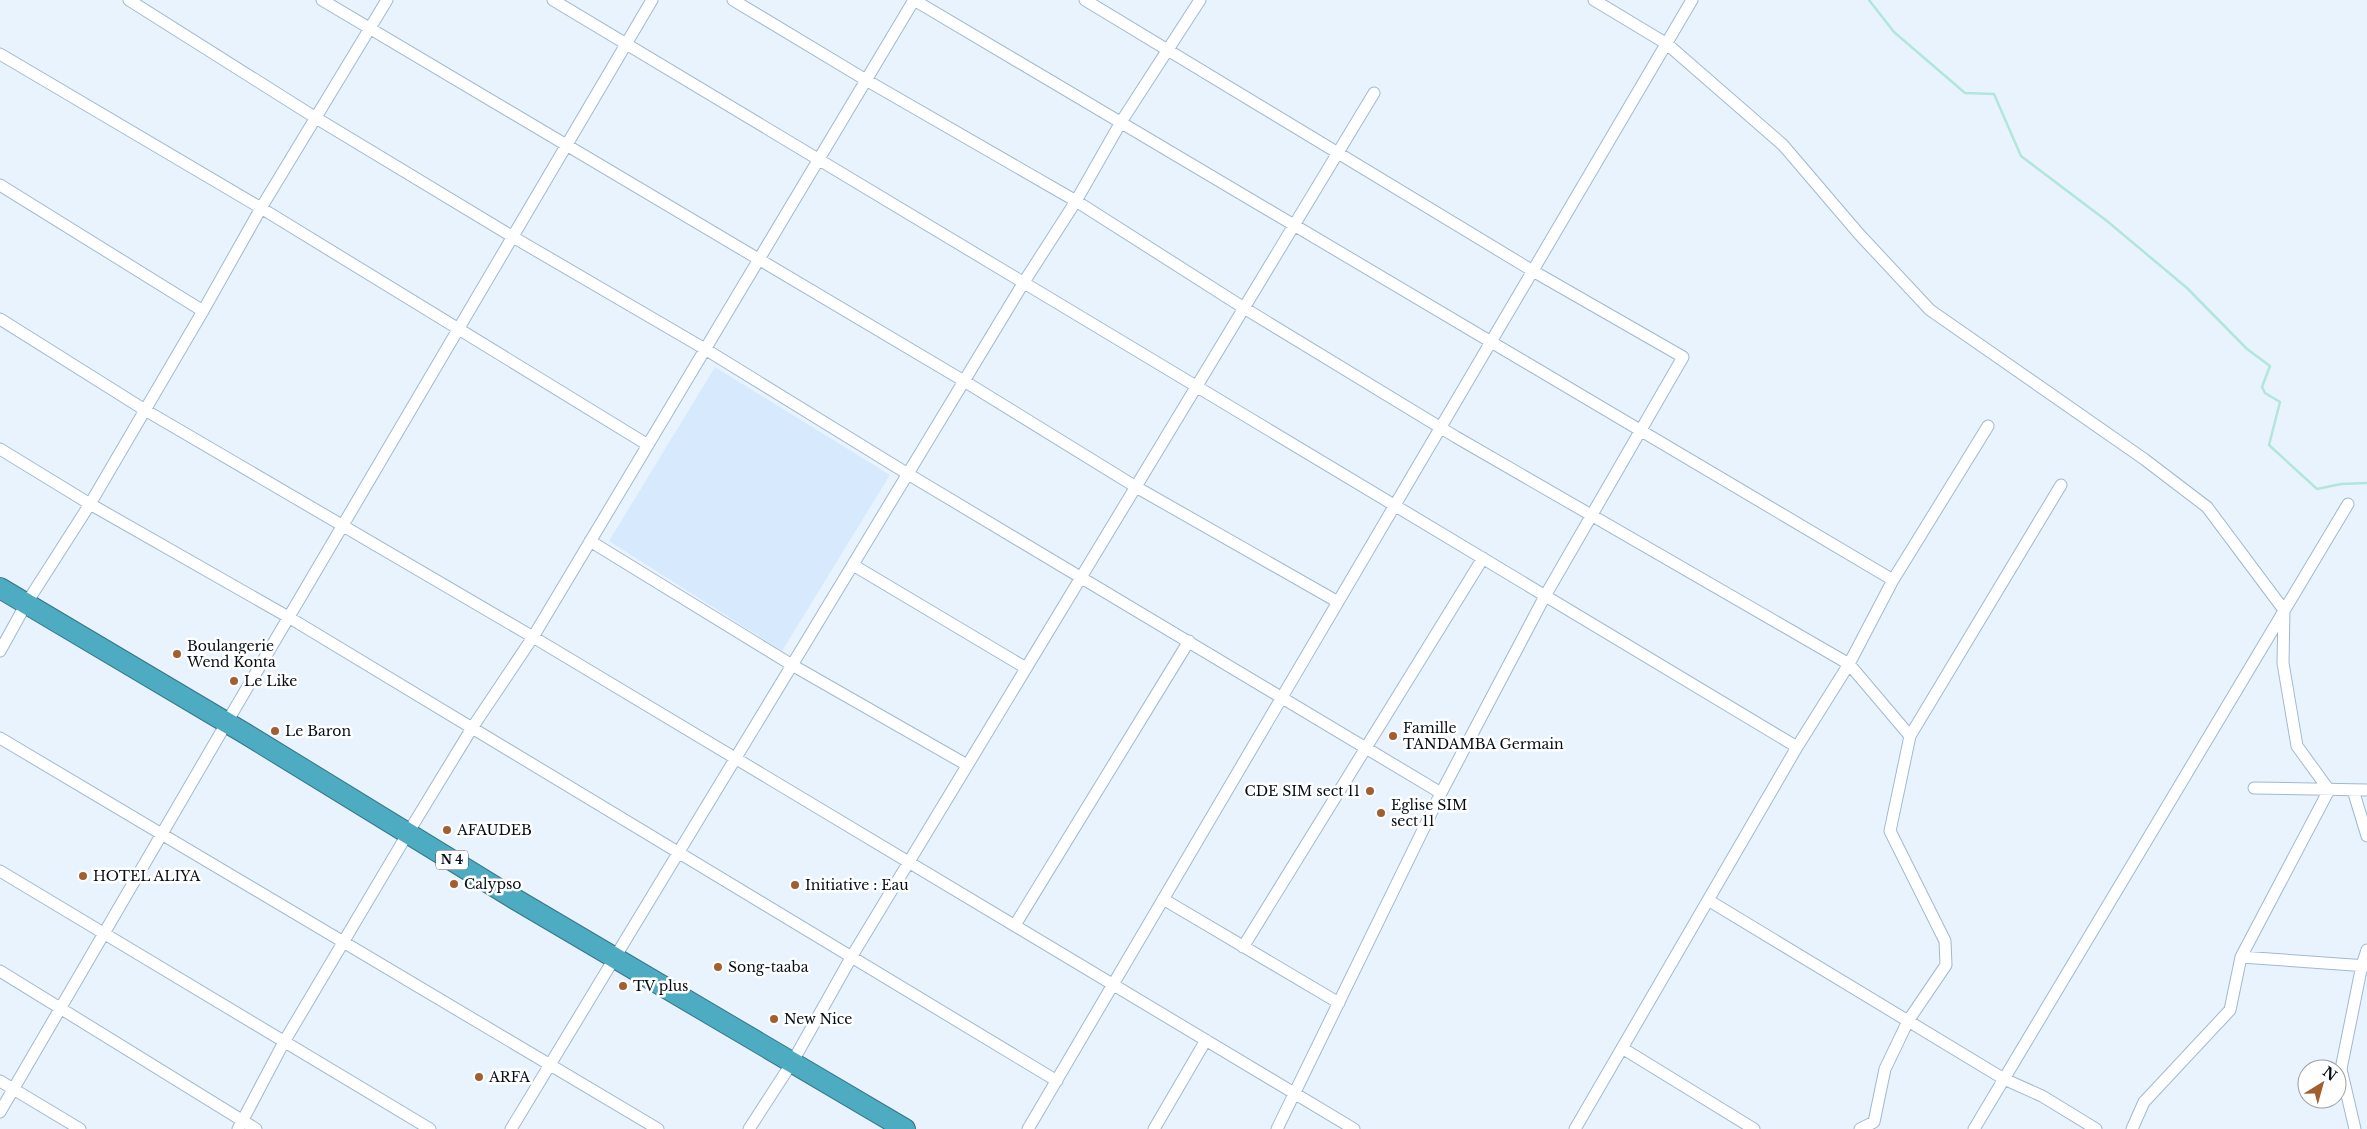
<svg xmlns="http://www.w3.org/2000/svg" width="2367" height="1129" viewBox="0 0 2367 1129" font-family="'Libre Baskerville',serif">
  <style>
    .built { fill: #d7eafd }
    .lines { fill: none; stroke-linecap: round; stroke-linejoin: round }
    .stream { stroke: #b2e6db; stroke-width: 2.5 }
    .street-casing { stroke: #a0b9d0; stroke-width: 13 }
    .highway-casing { stroke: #347586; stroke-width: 22 }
    .street { stroke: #fff; stroke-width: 11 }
    .highway { stroke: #4dacc1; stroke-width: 20 }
    .poi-dot { fill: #a25e2f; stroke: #fff; stroke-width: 2 }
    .labels { text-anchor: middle; stroke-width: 5; stroke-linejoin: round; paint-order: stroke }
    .shield { fill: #fff; stroke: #51575d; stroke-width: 1 }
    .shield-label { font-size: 12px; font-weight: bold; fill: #060f17 }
    .poi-label { font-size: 14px; fill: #060f17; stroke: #fff; text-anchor: start }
  </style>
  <rect width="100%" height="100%" fill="#e9f3fd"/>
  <path class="built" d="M715 367 890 475 782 651 609 541Z"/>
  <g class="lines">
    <path class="stream" d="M1869 0 1894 32 1965 93 1994 94 2021 156 2107 221 2187 288 2247 349 2270 366 2262 387 2265 393 2280 402 2269 445 2317 489 2341 484 2367 483"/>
    <defs>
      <path id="street" d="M129 0 316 118 513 237 705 349 908 474 1441 793
        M322 0 964 381 1136 487 1338 602
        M553 0 1797 747
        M733 0 866 80 1076 201 1244 308 1456 437 1849 664 1910 736 1890 831 1945 941 1946 965 1908 1021 1885 1069 1874 1122 1860 1129
        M914 0 1893 580
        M1085 0 1533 271 1683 357 1545 596 1441 793 1277 1129
        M1594 0 1667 44 1783 145 1859 234 1930 310 2144 459 2207 507 2284 610 2283 663 2297 746 2329 790 2241 957 2230 1010 2144 1102 2132 1129
        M0 54 261 208 648 445
        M0 185 203 311
        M0 319 145 410 533 637 1354 1129
        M0 449 90 504 290 618 1057 1081
        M590 541 792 665 967 765
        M853 565 1026 668
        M0 651 26 604 90 504 203 311 261 208 387 0
        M1910 736 2061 485
        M0 738 658 1129
        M2254 788 2367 790
        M2353 790 2367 836
        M0 871 430 1129
        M1163 899 1339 1003
        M1708 900 2004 1079 2042 1096 2096 1129
        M1015 925 1189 641
        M1243 947 1483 558
        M2241 957 2367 966
        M0 971 256 1129
        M1622 1048 1754 1129
        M0 1081 80 1129
        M0 1112 227 722 652 0
        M238 1129 284 1042 408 833 472 728 533 637 914 0
        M511 1129 1024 282 1076 201 1121 122 1200 0
        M749 1129 793 1061 852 956 1374 93
        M1028 1129 1692 0
        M1154 1129 1206 1040
        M1575 1129 1797 747 1849 664 1893 580 1988 426
        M1974 1129 2348 504
        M2355 1129 2341 1069 2362 965 2367 950"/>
      <path id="highway" d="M0 588 246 734 515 899 905 1129"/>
    </defs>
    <use href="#street" class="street-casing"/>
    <use href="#highway" class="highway-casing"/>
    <use href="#street" class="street"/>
    <use href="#highway" class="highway"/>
  </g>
  <g class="poi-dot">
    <circle cx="177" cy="654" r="5"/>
    <circle cx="234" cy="681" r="5"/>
    <circle cx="275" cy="731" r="5"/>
    <circle cx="1393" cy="736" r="5"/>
    <circle cx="1370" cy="791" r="5"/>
    <circle cx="1381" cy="813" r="5"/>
    <circle cx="447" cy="830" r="5"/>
    <circle cx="83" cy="876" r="5"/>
    <circle cx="454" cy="884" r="5"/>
    <circle cx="795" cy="885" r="5"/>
    <circle cx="718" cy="967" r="5"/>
    <circle cx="623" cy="986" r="5"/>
    <circle cx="774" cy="1019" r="5"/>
    <circle cx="479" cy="1077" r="5"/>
  </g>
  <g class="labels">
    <rect class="shield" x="436" y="850.5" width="32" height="19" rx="4"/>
    <g class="shield-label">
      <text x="452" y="864">N 4</text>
    </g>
    <g class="poi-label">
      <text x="187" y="651">Boulangerie<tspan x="187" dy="16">Wend Konta</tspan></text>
      <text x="244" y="686">Le Like</text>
      <text x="1403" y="733">Famille<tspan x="1403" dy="16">TANDAMBA Germain</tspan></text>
      <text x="285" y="736">Le Baron</text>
      <text x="1360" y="796" text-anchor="end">CDE SIM sect 11</text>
      <text x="1391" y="810">Eglise SIM<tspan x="1391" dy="16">sect 11</tspan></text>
      <text x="457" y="835">AFAUDEB</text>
      <text x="93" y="881">HOTEL ALIYA</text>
      <text x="464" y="889">Calypso</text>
      <text x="805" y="890">Initiative : Eau</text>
      <text x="728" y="972">Song-taaba</text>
      <text x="633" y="991">TV plus</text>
      <text x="784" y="1024">New Nice</text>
      <text x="489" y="1082">ARFA</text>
    </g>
  </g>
  <g transform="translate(2322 1084) rotate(37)"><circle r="24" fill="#ffffff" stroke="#9b9fa2"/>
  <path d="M0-4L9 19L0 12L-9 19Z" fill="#a25e2f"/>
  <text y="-8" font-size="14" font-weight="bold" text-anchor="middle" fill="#060f17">N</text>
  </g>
</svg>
